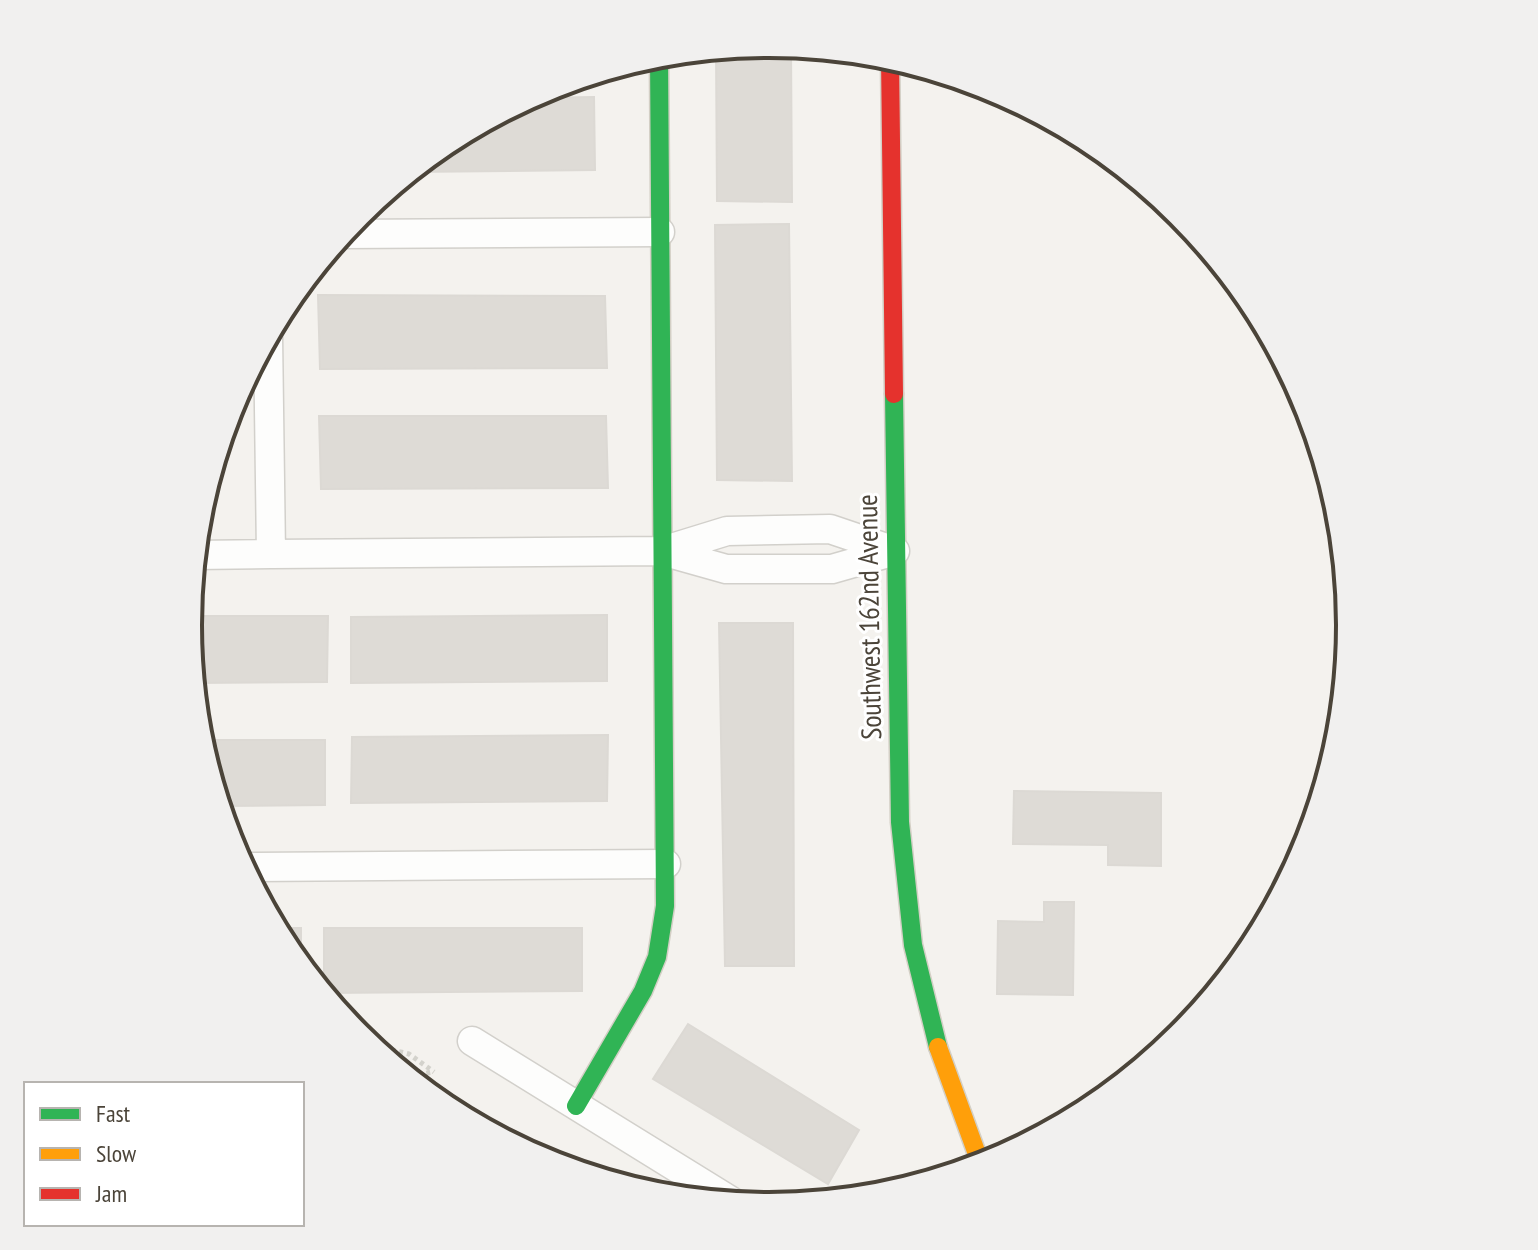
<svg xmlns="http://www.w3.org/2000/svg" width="1538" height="1250" viewBox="0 0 1538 1250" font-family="'PT Sans Narrow',sans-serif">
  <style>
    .building { fill: #dedbd6; stroke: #dcd9d4; stroke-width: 2 }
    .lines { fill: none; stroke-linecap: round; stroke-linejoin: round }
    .street-casing { stroke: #d2d0cb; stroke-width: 31 }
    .fast-casing { stroke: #d3cfc5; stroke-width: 21 }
    .slow-casing { stroke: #d3cfc5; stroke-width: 21 }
    .jam-casing { stroke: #d3cfc5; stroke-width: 21 }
    .path { stroke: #d3d2cc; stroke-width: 5; stroke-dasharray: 4 4; stroke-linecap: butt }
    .street { stroke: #fdfdfc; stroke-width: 28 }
    .fast { stroke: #30b455; stroke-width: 18 }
    .slow { stroke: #ff9f0a; stroke-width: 18 }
    .jam { stroke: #e5322d; stroke-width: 18 }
    .labels { text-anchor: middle; stroke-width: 6; stroke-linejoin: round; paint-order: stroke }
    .street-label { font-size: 28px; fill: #4b4439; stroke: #fff }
    .rim { fill: none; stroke: #4b4439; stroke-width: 4 }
  </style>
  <rect width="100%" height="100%" fill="#f4f2ee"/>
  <path class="building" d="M769 44 791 46 792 202 717 201 716 49Z
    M594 97 595 170 409 172 447 142 529 98Z
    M789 224 792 481 717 480 715 225Z
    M318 295 605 296 607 368 320 369Z
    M319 416H606L608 488 321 489Z
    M607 615V681L351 683V617Z
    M189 616H328L327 682 194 683Z
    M719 623H793L794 966H725Z
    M608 735 607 801 351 803 352 737Z
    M200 740H325V805L220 806Z
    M1014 791 1161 793V866L1108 865V845L1013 844Z
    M1044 902H1074L1073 995 997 994 998 921 1044 922Z
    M275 928H301V966L286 947Z
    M324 928H582V991L324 993Z
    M688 1024 859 1130 828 1184 653 1079Z
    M439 1097 522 1149 446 1108 437 1100Z"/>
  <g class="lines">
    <defs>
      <path id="street" d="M342 234 660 232
        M268 336 271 554 662 551 726 569H832L895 551
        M662 551 727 531 830 529 895 551
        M195 555 271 554
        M243 867 666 864
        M472 1041 734 1203"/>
      <path id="fast" d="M894 394 900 822 913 945 938 1047
        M576 1106 643 991 657 957 665 906 659 55"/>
      <path id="slow" d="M938 1047 981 1165"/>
      <path id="jam" d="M890 57 894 394"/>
    </defs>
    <use href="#street" class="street-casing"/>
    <use href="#fast" class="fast-casing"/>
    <use href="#slow" class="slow-casing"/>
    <use href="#jam" class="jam-casing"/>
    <path class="path" d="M368 1044 409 1054 434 1072
      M412 1080 422 1074 433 1072"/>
    <use href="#street" class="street"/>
    <use href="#fast" class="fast"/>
    <use href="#slow" class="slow"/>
    <use href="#jam" class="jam"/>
  </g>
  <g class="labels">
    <g class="street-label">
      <text transform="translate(869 617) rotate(-91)" y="10">Southwest 162nd Avenue</text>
    </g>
  </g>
  <path d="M0 0H1538V1250H0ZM202 625a567 567 0 1 1 1134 0a567 567 0 1 1-1134 0Z" fill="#f1f0ef" fill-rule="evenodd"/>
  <path class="rim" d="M202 625a567 567 0 1 1 1134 0a567 567 0 1 1-1134 0Z"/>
  <rect x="24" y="1082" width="280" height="144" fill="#ffffff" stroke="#b7b4b0" stroke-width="2"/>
  <rect x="40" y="1108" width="40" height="12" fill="#30b455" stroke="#b7b4b0" stroke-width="2"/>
  <text x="96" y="1122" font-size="24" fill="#4b4439">Fast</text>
  <rect x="40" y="1148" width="40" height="12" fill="#ff9f0a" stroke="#b7b4b0" stroke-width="2"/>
  <text x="96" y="1162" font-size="24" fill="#4b4439">Slow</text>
  <rect x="40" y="1188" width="40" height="12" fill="#e5322d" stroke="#b7b4b0" stroke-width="2"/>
  <text x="96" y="1202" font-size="24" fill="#4b4439">Jam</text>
</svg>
